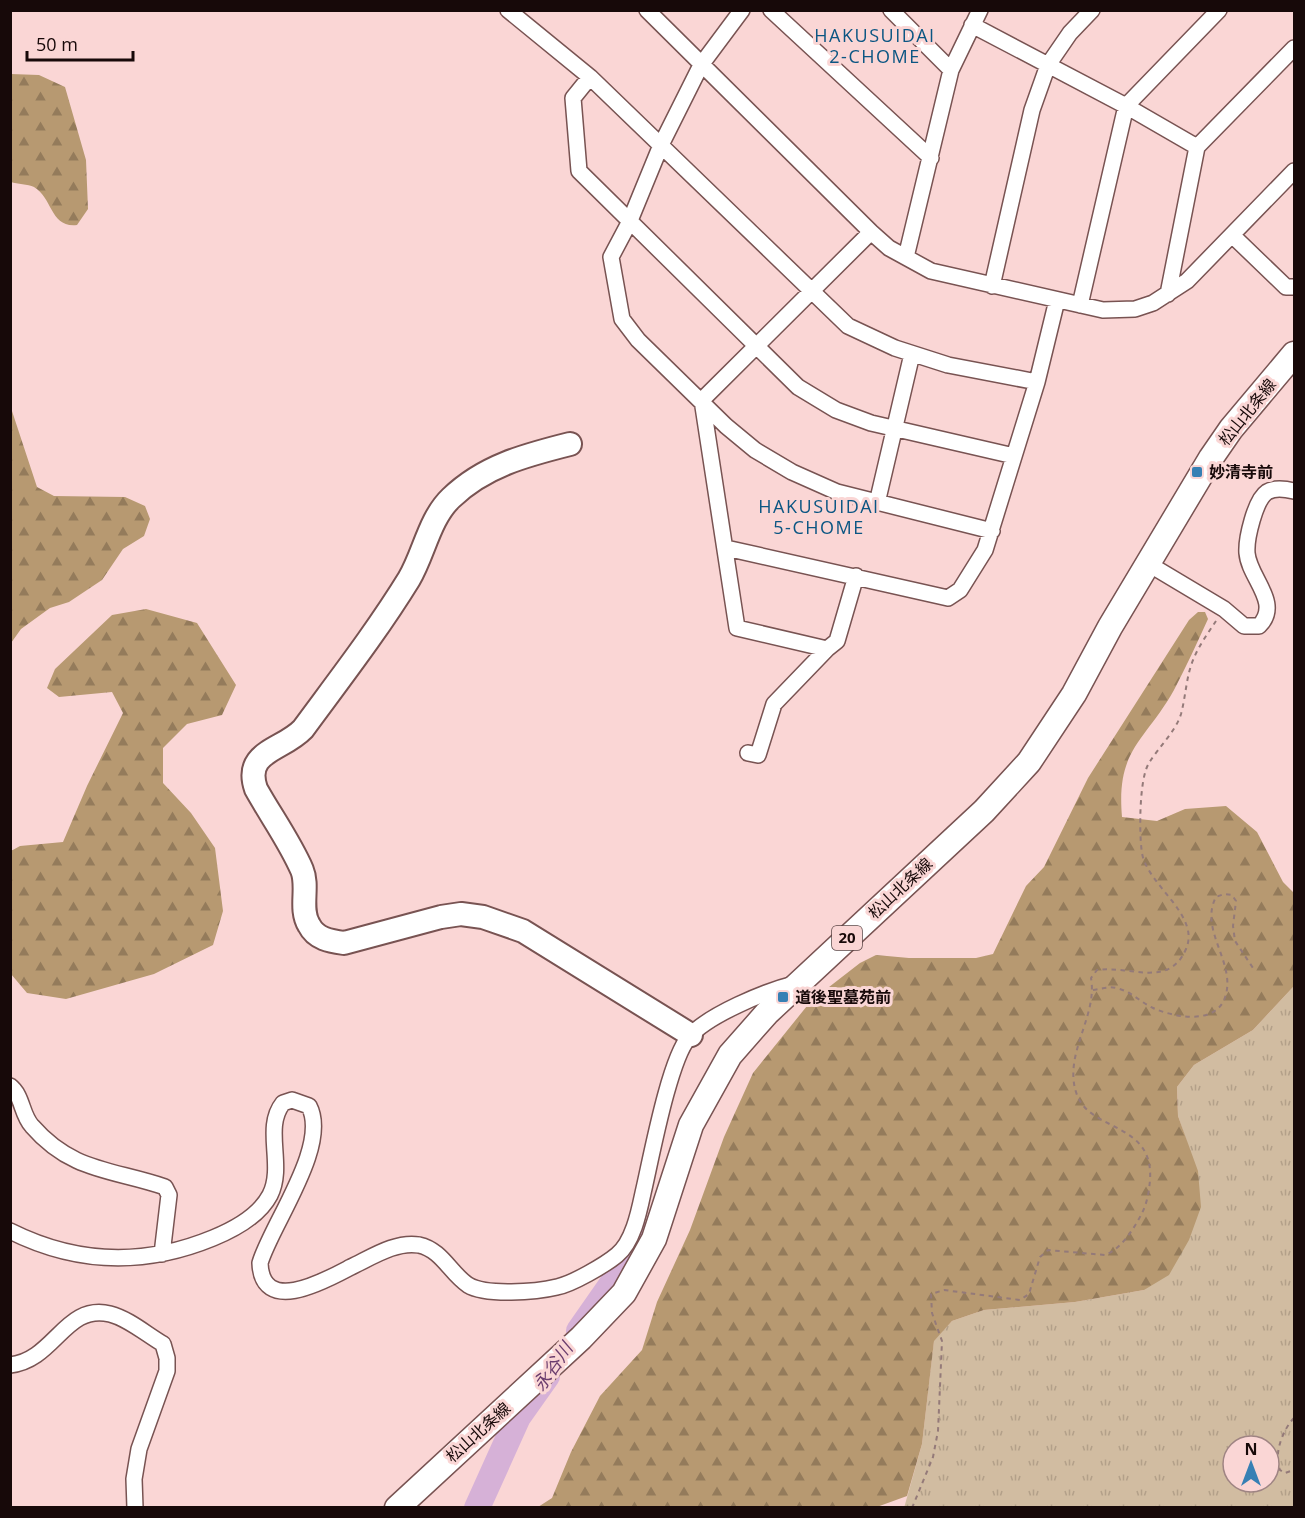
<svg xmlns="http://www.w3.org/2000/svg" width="1305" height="1518" viewBox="0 0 1305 1518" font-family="'Open Sans','Noto Sans JP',sans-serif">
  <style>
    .grass { fill: url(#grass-tufts); fill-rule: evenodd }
    .forest { fill: url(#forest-firs) }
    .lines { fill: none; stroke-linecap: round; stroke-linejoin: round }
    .river { stroke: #d6b1d7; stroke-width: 26 }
    .street-casing { stroke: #785352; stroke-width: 18 }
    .secondary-casing { stroke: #785352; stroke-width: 26 }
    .primary-casing { stroke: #785352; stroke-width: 27 }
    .path { stroke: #947a79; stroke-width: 2; stroke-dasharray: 4.5 4.5; stroke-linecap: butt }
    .street { stroke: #fff; stroke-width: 15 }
    .secondary { stroke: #fff; stroke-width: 22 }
    .primary { stroke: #fff; stroke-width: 24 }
    .poi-dot { fill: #3780b4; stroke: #fad6d5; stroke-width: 2 }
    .labels { text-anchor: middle; stroke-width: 6; stroke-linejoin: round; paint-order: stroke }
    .shield { fill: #fad6d5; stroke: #5b4646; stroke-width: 1.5 }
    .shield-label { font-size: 15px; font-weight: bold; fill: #170909 }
    .street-label { font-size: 16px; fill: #170909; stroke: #fad6d5 }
    .poi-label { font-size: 16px; font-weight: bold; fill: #170909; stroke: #fad6d5; text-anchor: start }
    .neighbourhood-label { font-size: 18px; letter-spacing: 1.5px; fill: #0b5683; stroke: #fad6d5 }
    .water-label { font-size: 18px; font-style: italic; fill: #6b3d6e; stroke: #fad6d5 }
  </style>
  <defs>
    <pattern id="grass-tufts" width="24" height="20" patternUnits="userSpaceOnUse" patternTransform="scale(1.5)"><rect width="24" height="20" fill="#d1bca1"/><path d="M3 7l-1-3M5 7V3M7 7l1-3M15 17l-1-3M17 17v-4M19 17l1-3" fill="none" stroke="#b3a089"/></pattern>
    <pattern id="forest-firs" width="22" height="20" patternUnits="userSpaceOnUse" patternTransform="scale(1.5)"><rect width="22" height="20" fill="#b79971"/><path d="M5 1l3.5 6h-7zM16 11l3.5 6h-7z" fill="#947b5b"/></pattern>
  </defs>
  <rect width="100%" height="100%" fill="#fad6d5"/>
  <path class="grass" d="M1294 986V1507L904 1508 922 1444 934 1340 952 1321 984 1310 1075 1302 1144 1290 1187 1142 1178 1116 1177 1087 1194 1065 1253 1030ZM1233 1446H1269V1482H1233Z"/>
  <path class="forest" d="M11 74 39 75 65 87 86 160 88 209 77 225C50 228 53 198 34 187 28 184 17 184 11 182Z
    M11 408 37 487 54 496 125 497 145 506 150 519 144 536 123 549 102 580 69 602 50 608 21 629 11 643Z
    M146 609 197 623 236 685 222 715 187 724 163 748V783L191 813 215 848 223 911 213 945 154 974 66 999 27 993 11 974V851L20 846 63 842 87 786 123 713 112 692 59 697 47 688 55 669 112 615Z
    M1198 612H1205L1208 619C1197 643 1186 667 1174 690 1145 742 1116 748 1122 817L1157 821 1185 809 1226 806 1257 832 1283 882 1294 893V986L1253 1030 1194 1065 1177 1087 1178 1116 1198 1171 1201 1207 1189 1240 1169 1275 1144 1290 1075 1302 984 1310 952 1321 934 1341 922 1444 907 1496 874 1508 538 1507 552 1498 571 1452 600 1396 642 1350 657 1302 690 1230 724 1137 753 1073 811 1001 860 963 876 955 909 958H976L993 954 1026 886 1044 867 1088 778 1189 620Z"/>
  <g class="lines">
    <path class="river" d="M579 1331 646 1235
      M477 1508 518 1417 547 1376"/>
    <defs>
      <path id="street" d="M508 10 590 77 848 326 895 348 948 365 1037 382
        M647 10 871 232 889 248 931 271 1103 310 1135 309 1153 303 1187 281 1294 171
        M742 10 701 65 661 145 629 223 611 257 622 319 638 340 726 426 755 450 792 472 837 492 992 531
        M771 10 931 158
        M891 10 951 70
        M972 25 1126 106 1197 147
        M590 77 573 98 579 171 798 387 836 410 871 423 1014 456
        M1232 235 1286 287H1294
        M906 257 951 70 980 10
        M992 286 1032 110 1048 65 1070 33 1092 10
        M1168 294 1197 147 1294 48
        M1080 305 1126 106 1219 10
        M702 400 737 628 827 649 837 641 856 576
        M702 400 871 232
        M877 503 912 354
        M726 548 948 598 960 590 985 550 1037 382 1057 300
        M1147 563 1224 609 1244 626H1259C1282 603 1249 578 1247 553 1246 539 1255 500 1267 492 1275 487 1286 489 1294 491
        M748 753 758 755 774 704 827 649
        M10 1086C23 1096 21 1114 32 1126 72 1172 112 1169 165 1187L169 1195 162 1254
        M10 1231C78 1265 145 1266 213 1238 235 1229 259 1216 270 1195 285 1165 263 1128 283 1103L292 1100 309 1106C330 1146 271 1225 260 1263 262 1317 328 1279 351 1267 372 1257 396 1241 419 1245 442 1250 450 1273 468 1285 486 1296 536 1292 557 1287 572 1284 605 1265 617 1255 633 1242 639 1212 643 1193 651 1159 669 1060 689 1037 708 1015 766 991 794 984
        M10 1365C55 1360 65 1303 110 1314 129 1319 146 1334 163 1344L167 1358V1371L139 1449 134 1479 135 1508"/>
      <path id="secondary" d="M570 444C526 455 484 466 451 498 429 519 424 554 409 579 377 631 339 680 303 729 282 751 243 751 256 789 271 816 290 842 302 870 309 887 299 909 309 925 316 939 330 941 344 943L441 917 461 914 483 917 523 931 691 1035"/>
      <path id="primary" d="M397 1508 581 1338 624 1293 654 1239 691 1125 730 1055 767 1013 984 811 1029 762 1074 694 1110 627 1211 458 1231 429 1294 354"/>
    </defs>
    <use href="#street" class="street-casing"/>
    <use href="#secondary" class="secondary-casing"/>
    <use href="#primary" class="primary-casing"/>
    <path class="path" d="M1093 990C1101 989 1109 986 1116 988 1131 991 1140 1002 1153 1008 1173 1017 1213 1025 1224 1000 1239 965 1198 931 1216 897L1224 894 1232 895 1236 901 1233 926 1235 941 1255 971
      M1294 1418C1283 1429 1273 1455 1280 1470L1285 1473 1294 1470
      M912 1508 933 1457 938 1431 942 1341 932 1313 931 1294 944 1290 1020 1300 1029 1294 1040 1257 1048 1250 1105 1255C1121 1249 1133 1230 1141 1215 1147 1204 1149 1192 1150 1180 1154 1122 1091 1132 1077 1095 1062 1055 1098 1017 1091 978L1097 970C1129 965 1169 989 1186 949 1201 915 1147 885 1142 853 1139 835 1139 778 1149 763 1158 748 1176 731 1181 714 1185 699 1186 683 1190 669 1195 651 1206 636 1216 621"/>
    <use href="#street" class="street"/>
    <use href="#secondary" class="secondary"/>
    <use href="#primary" class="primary"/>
  </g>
  <g class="poi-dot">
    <rect x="1191" y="466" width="12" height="12" rx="3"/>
    <rect x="777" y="991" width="12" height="12" rx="3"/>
  </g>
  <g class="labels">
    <rect class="shield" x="832" y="926" width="30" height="24" rx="4.5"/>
    <g class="shield-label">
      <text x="847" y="943">20</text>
    </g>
    <g class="street-label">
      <text transform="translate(1247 412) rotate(-51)" y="6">松山北条線</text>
      <text transform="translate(900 888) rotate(-43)" y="6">松山北条線</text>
      <text transform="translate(478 1432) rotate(-42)" y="6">松山北条線</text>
    </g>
    <g class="poi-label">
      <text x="1209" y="478">妙清寺前</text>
      <text x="795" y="1003">道後聖墓苑前</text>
    </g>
    <g class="neighbourhood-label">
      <text x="875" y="42">HAKUSUIDAI<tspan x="875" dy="21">2-CHOME</tspan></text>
      <text x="819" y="513">HAKUSUIDAI<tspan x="819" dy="21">5-CHOME</tspan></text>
    </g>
    <g class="water-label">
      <text transform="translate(553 1367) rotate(-55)" y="6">永谷川</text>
    </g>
  </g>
  <rect width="1305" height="1518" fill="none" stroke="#170909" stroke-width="24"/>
  <g transform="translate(1251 1464)"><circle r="28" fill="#fad6d5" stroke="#9f8483" stroke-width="1.5"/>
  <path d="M0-4.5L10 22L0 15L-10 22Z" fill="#3780b4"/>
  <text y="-9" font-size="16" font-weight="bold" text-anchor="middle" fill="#170909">N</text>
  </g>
  <path d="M27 51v9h106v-9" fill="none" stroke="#170909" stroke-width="3"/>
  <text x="36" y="51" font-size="18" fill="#170909" stroke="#fad6d5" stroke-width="4.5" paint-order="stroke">50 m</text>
</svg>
